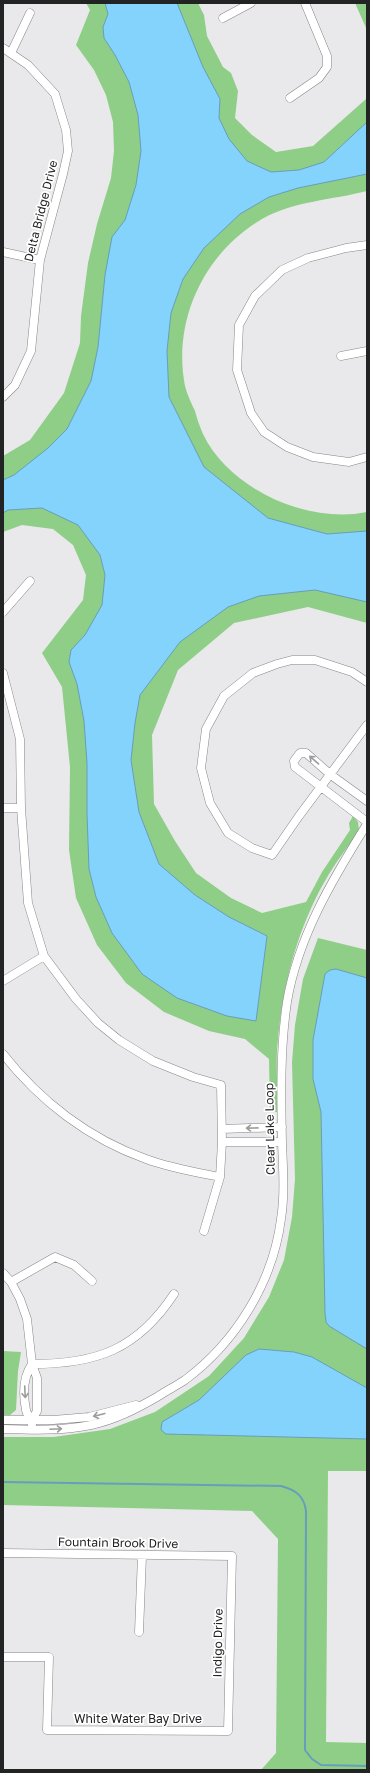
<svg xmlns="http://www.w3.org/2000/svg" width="370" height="1773" viewBox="0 0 370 1773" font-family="'Golos Text',sans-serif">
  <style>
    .green { fill: #8ece87 }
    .water { fill: #84d3fc; stroke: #679ebb }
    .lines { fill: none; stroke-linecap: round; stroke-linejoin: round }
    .stream { stroke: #679ebb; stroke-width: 2 }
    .minor-casing { stroke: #868688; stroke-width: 9 }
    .minor { stroke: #fff; stroke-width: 8 }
    .oneway { stroke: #9c9c9c }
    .labels { text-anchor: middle; stroke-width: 3.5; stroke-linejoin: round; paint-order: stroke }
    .street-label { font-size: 12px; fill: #222323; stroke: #fff }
  </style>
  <rect width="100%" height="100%" fill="#e9e9eb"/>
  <path class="green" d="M86 3H198L204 15 207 36 223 67 231 73 238 91 235 118 252 135 276 152 313 146 366 99 367 96V191C332 200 294 201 262 219 205 252 172 320 185 386 187 394 191 403 195 411 197 419 200 427 203 434 220 470 259 496 295 507 318 514 343 517 367 512V623L308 607 234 623 178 670 152 735 154 804 175 841 196 873 231 898 262 913 306 902 322 872 350 830 349 823 353 816 358 822 359 831C349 845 338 859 329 874 297 927 281 990 277 1051 276 1071 278 1092 278 1112H270L269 1059 245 1039 209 1031 164 1012 126 983 97 945 76 898 69 850 70 767 62 687 42 653 83 600 86 575 73 545 53 529 22 525 3 532V456L30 440 64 393 80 343 81 316 88 263 97 224 111 178 114 151 113 122 106 95 94 70 76 45 90 10Z
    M355 3H367V30Z
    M318 938 367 950V1471H328L326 1742 367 1743V1770H261L276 1753 278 1539 252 1511 3 1505V1437H54L110 1429 155 1412 209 1376 244 1338 269 1297 284 1260 292 1217 295 1179 292 1062 295 1025 303 979Z
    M3 1351 21 1352 18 1371 16 1410 10 1415H3Z"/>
  <path class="water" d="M105 3H177L203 67 220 99 219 118 229 139 247 161 271 172 299 170 324 162 367 122V174L298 188 269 197 240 214 204 248 183 279 171 313 167 351 169 397 204 467 268 518 327 534 367 531V602L315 590 259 596 228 607 180 642 140 695 135 723 131 760 139 812 159 864 195 895 229 917 267 936 256 1021 227 1016 177 998 142 974 112 933 96 897 89 869 87 814V763L84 721 77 684 69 662 71 650 85 635 102 605 105 575 100 555 78 525 42 508 8 510 3 513V480L14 475 48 448 67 429 91 381 98 347 105 275 112 237 125 220 136 185 141 151 138 115 129 82 115 55 104 38 103 27 108 14Z
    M336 969 367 978V1349L329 1326 326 1322 325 1313 321 1112 313 1079V1040L325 974 330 970Z
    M259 1349 294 1352 312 1357 367 1388V1439L166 1434 161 1430 162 1422 199 1400 246 1355Z"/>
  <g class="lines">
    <path class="stream" d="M3 1482 281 1486C296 1490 304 1496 306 1511L305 1750 312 1759 321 1765 367 1766"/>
    <defs>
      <path id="minor" d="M223 18 251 3
        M3 48 28 65 55 94 66 130 68 151 63 174 40 260 31 351 15 385 3 397
        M11 53 30 13
        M290 98 319 78 327 67V56L305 3
        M367 245 346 248 308 258 282 270 255 296 239 325 237 370 251 413 264 432 287 447 313 457 349 462 367 457
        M3 252 40 260
        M341 356 367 351
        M3 612 30 581
        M3 673 20 739 21 808 28 903 44 956 76 999 98 1023 119 1040 153 1061 193 1077 221 1085 222 1142 220 1177 204 1231
        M367 682 352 672 315 660H292L277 664 253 673 224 696 206 729 201 768 210 803 228 833 252 848 272 855 299 816 367 725
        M367 801 331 775 306 753H300L294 761 295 767 367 822
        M3 808H21
        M3 981 44 956
        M3 1054C40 1101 89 1139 146 1159 170 1168 195 1172 220 1177
        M222 1129 282 1127
        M222 1142H282
        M3 1273 11 1282 20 1299 27 1319 32 1364 37 1378V1411L32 1420
        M11 1282 55 1257 74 1265 92 1281
        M32 1364C96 1364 137 1350 174 1294
        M3 1420H53L89 1417 136 1405
        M32 1425C32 1419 27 1416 26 1410 23 1395 23 1377 32 1364
        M3 1429C33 1430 62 1431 91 1425 115 1420 136 1409 157 1397 166 1391 176 1386 185 1380 236 1342 273 1282 281 1219 285 1194 283 1168 282 1143 281 1096 280 1049 287 1002 298 937 332 880 367 824
        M3 1553 232 1556 228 1731 47 1730 49 1657H3
        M139 1632 142 1556"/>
    </defs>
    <use href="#minor" class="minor-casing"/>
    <use href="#minor" class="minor"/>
  </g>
  <defs><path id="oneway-shaft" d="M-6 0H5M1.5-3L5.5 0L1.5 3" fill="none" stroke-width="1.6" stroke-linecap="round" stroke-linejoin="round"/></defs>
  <g class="oneway">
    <use href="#oneway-shaft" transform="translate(314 760) rotate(-139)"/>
    <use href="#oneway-shaft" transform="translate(252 1128) rotate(179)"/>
    <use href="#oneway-shaft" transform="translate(25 1392) rotate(87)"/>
    <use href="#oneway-shaft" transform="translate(99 1415) rotate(166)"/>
    <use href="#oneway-shaft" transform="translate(56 1429) rotate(-3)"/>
  </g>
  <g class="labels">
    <g class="street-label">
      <text transform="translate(41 211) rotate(-76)" y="4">Delta Bridge Drive</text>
      <text transform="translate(270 1129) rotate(-91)" y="4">Clear Lake Loop</text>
      <text transform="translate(118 1543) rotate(1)" y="4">Fountain Brook Drive</text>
      <text transform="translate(218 1643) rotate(-89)" y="4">Indigo Drive</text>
      <text x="138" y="1723">White Water Bay Drive</text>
    </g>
  </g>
  <rect width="370" height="1773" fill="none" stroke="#222323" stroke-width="8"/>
</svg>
